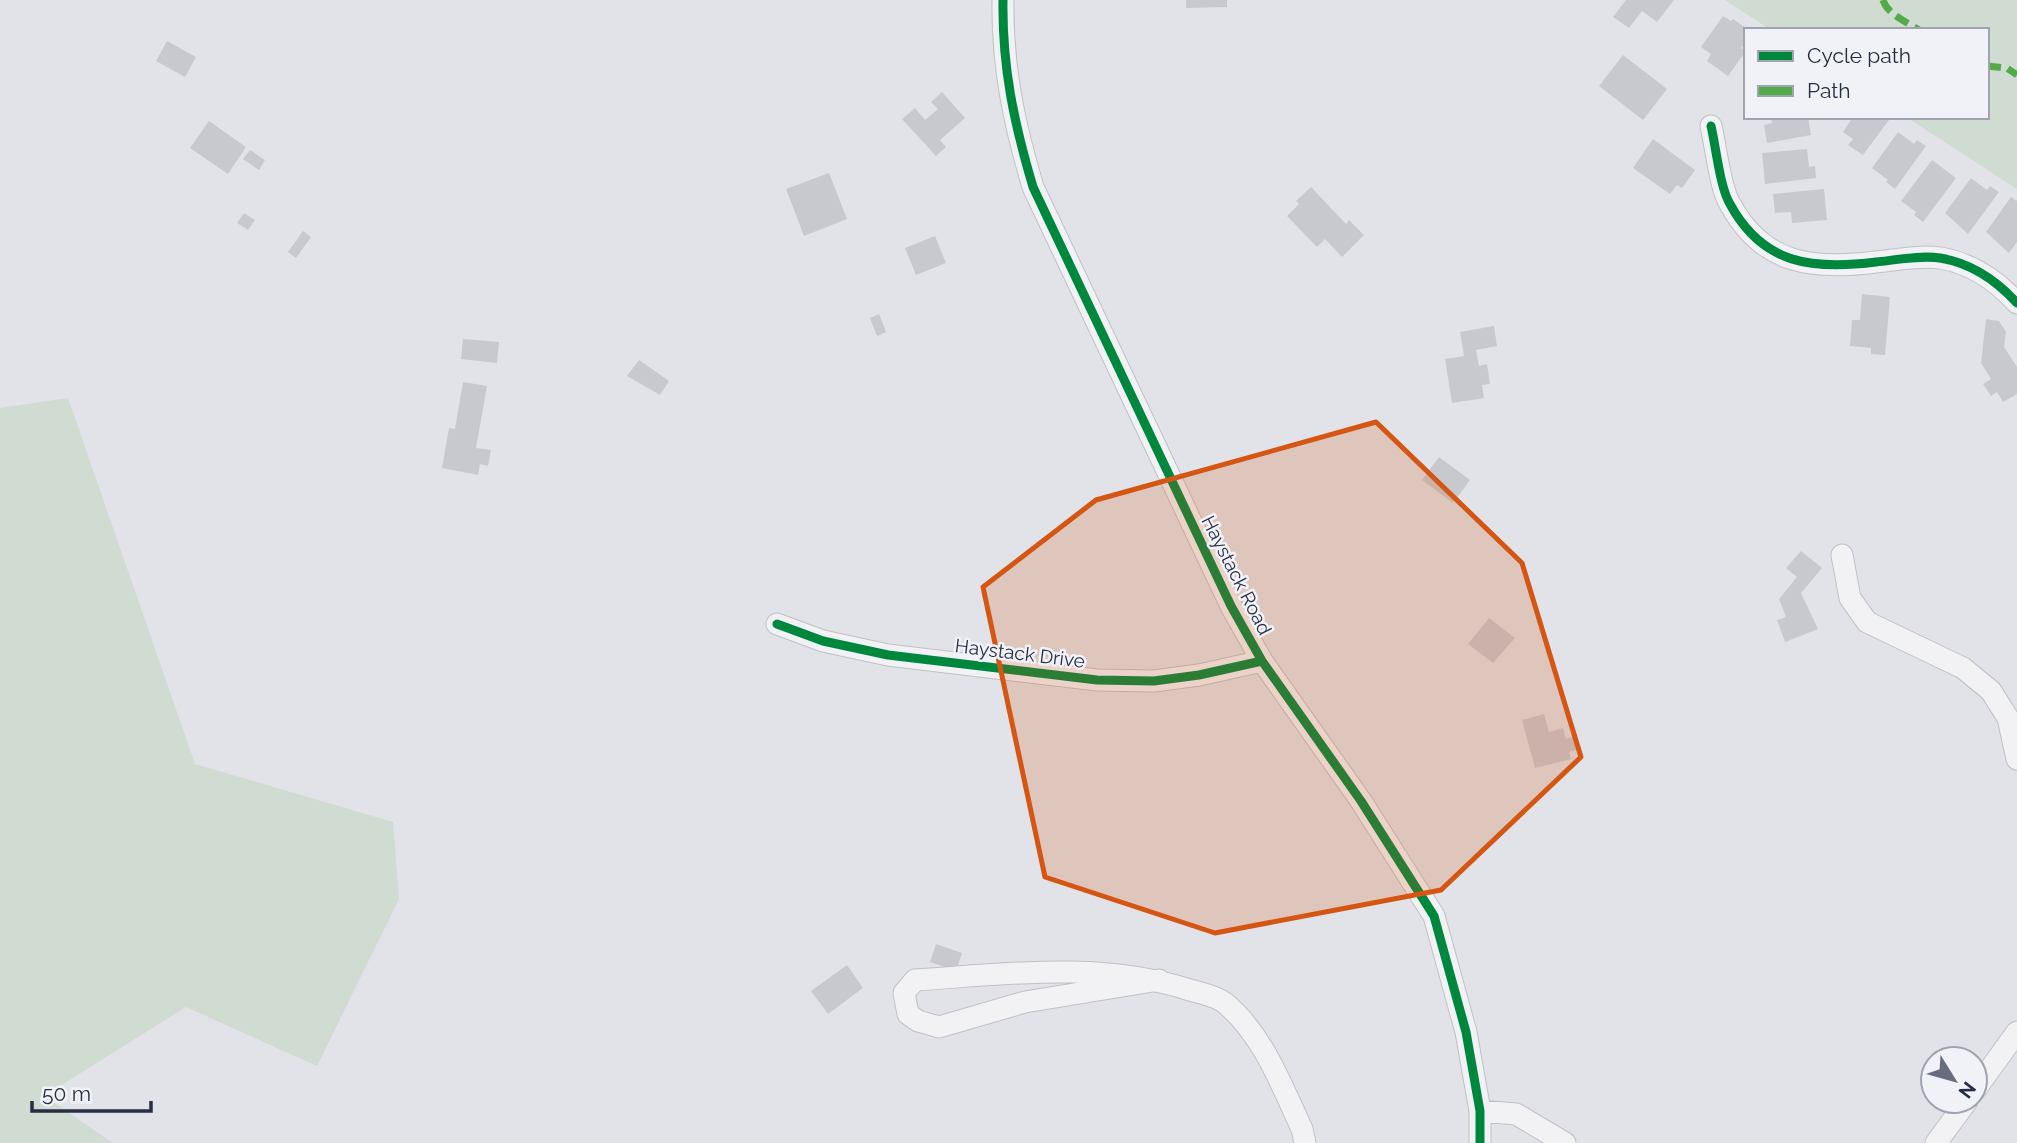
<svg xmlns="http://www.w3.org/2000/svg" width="2017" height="1143" viewBox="0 0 2017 1143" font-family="Raleway,sans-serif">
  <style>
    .green { fill: #d0dbd2 }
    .building { fill: #c8c9cf }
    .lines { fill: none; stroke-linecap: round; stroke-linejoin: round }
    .minor-casing { stroke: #c0c1c6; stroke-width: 23 }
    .minor { stroke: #f2f2f4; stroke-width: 21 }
    .quiet { stroke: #53ab47; stroke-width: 7; stroke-dasharray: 14 7; stroke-linecap: butt }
    .cycleway-casing { stroke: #f0f2f8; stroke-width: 13 }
    .cycleway { stroke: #00873e; stroke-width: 9 }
    .marked { fill: #d55512; fill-opacity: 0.2; stroke: #d55512; stroke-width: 5; stroke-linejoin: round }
    .labels { text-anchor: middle; stroke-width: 5; stroke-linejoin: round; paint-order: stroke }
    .street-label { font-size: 19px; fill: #272d44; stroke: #f0f2f8 }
  </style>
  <rect width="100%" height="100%" fill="#e2e3e8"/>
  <path class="green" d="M1725 0H2017V189L1906 117H1987V30H1771Z
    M68 398 195 764 393 822 399 899 317 1066 186 1007 44 1096 113 1143H0V408Z"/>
  <path class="building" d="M1186 0H1227V7L1186 8Z
    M1626 0H1674L1657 22 1642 11 1629 28 1613 17Z
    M1723 16 1731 21 1733 19 1746 28V42L1741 48 1746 51 1728 76 1707 61 1711 54 1701 47Z
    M167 41 196 57 185 77 156 61Z
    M1623 55 1667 89 1643 120 1599 86Z
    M942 92 965 118 940 140 946 147 936 156 902 119 915 108 925 120 938 109 931 102Z
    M1771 117H1808L1811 135 1767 143 1764 125 1772 123Z
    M1853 117H1886L1889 120 1863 155 1848 145 1853 139 1843 132Z
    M209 121 246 147 228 174 190 148Z
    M1898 132 1914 144 1917 140 1926 146 1895 189 1886 182 1888 180 1872 168Z
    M1653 139 1695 170 1682 188 1677 185 1670 194 1633 168Z
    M1807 149 1809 167 1815 166 1816 178 1765 184 1762 153Z
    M250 150 265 160 259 170 243 159Z
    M1932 160 1956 178 1923 222 1914 215 1916 212 1901 201Z
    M829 173 847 219 804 236 786 189Z
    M1971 178 1987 190 1990 186 1999 192 1968 234 1945 213Z
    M1311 187 1346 224 1349 220 1364 235 1342 257 1325 239 1317 247 1287 216 1299 204 1296 201Z
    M1824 189 1827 220 1792 223 1791 212 1775 213 1773 194Z
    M2011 197 2017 201V242L2009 253 1986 232Z
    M244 213 255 220 248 230 237 223Z
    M303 231 311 237 296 258 288 252Z
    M935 236 946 263 916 275 905 248Z
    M1862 294 1890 297 1885 355 1871 354V348L1850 346 1852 320H1860Z
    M879 314 886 332 877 336 870 318Z
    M1986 319 1999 321 2006 332 2004 347 2017 367V394L2003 402 1997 392 1991 396 1983 384 1991 379 1981 363Z
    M1494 326 1497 346 1476 350 1479 366 1487 364 1490 384 1482 385 1484 398 1452 403 1445 359 1464 356 1460 332Z
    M463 339 499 342 497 363 461 359Z
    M639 360 669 381 660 395 627 376Z
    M463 382 487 386 476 448 491 450 488 466 480 464 478 475 442 468 449 428 455 429Z
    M1439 457 1470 480 1453 503 1422 480Z
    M1801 551 1822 568 1801 593 1818 629 1785 642 1777 620 1786 617 1779 599 1797 577 1786 568Z
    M1489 618 1515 638 1493 663 1468 644Z
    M1544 714 1549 732 1563 728 1566 739 1575 736 1579 749 1569 752 1571 759 1535 768 1522 720Z
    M936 944 962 953 956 971 930 962Z
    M847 965 863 988 828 1014 811 991Z"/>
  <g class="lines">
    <defs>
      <path id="minor" d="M1003 0C1002 67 1014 123 1033 187L1231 606 1262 661 1361 801 1434 916 1466 1032 1480 1111V1143
        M1711 126C1716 147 1720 188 1730 204 1763 265 1813 270 1876 262 1896 260 1920 255 1940 258 1971 263 1996 280 2017 303
        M1842 555 1850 598 1867 622 1963 668 1991 691 2008 718 2017 759
        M777 624 823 641 888 655 1097 680 1154 681 1199 675 1262 661
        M1159 980 1025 1002 939 1027 918 1021 908 1014 904 993 915 980C1007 974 1100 961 1190 990 1200 993 1216 996 1225 1003 1263 1035 1281 1084 1302 1129L1305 1143
        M1975 1090 2017 1032
        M1480 1111 1516 1114 1565 1143
        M1936 1143 1967 1101"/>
    </defs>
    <use href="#minor" class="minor-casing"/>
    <use href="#minor" class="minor"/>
    <path class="quiet" d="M1883 0C1887 14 1907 22 1919 30
      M1987 66 2007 68 2017 75"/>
    <defs>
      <path id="cycleway" d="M1003 0C1002 67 1014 123 1033 187L1231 606 1262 661 1361 801 1434 916 1466 1032 1480 1111V1143
        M1711 126C1716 147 1720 188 1730 204 1763 265 1813 270 1876 262 1896 260 1920 255 1940 258 1971 263 1996 280 2017 303
        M777 624 823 641 888 655 1097 680 1154 681 1199 675 1262 661"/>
    </defs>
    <use href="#cycleway" class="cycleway-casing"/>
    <use href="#cycleway" class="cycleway"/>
  </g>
  <path class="marked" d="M1376 422 1522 563 1581 757 1441 890 1215 933 1045 877 983 587 1096 500Z"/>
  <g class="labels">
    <g class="street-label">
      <text transform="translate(1237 575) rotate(63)" y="7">Haystack Road</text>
      <text transform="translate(1020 653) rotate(7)" y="7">Haystack Drive</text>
    </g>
  </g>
  <rect x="1744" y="28" width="245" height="91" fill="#f0f2f8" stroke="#a0a3b0" stroke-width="2"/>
  <rect x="1758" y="51" width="35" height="10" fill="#00873e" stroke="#a0a3b0" stroke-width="2"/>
  <text x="1807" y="63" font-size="21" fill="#272d44">Cycle path</text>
  <rect x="1758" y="86" width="35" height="10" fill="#53ab47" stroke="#a0a3b0" stroke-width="2"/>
  <text x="1807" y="98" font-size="21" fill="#272d44">Path</text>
  <g transform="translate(1954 1080) rotate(127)"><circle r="33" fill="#f0f2f8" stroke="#a0a3b0" stroke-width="2"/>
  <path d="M0-5L12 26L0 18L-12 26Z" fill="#686d7d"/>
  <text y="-10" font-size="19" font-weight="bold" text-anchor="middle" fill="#272d44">N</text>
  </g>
  <path d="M32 1101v10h119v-10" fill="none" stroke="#272d44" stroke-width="3.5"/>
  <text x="42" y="1101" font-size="21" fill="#272d44" stroke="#f0f2f8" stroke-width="5" paint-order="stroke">50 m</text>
</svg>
